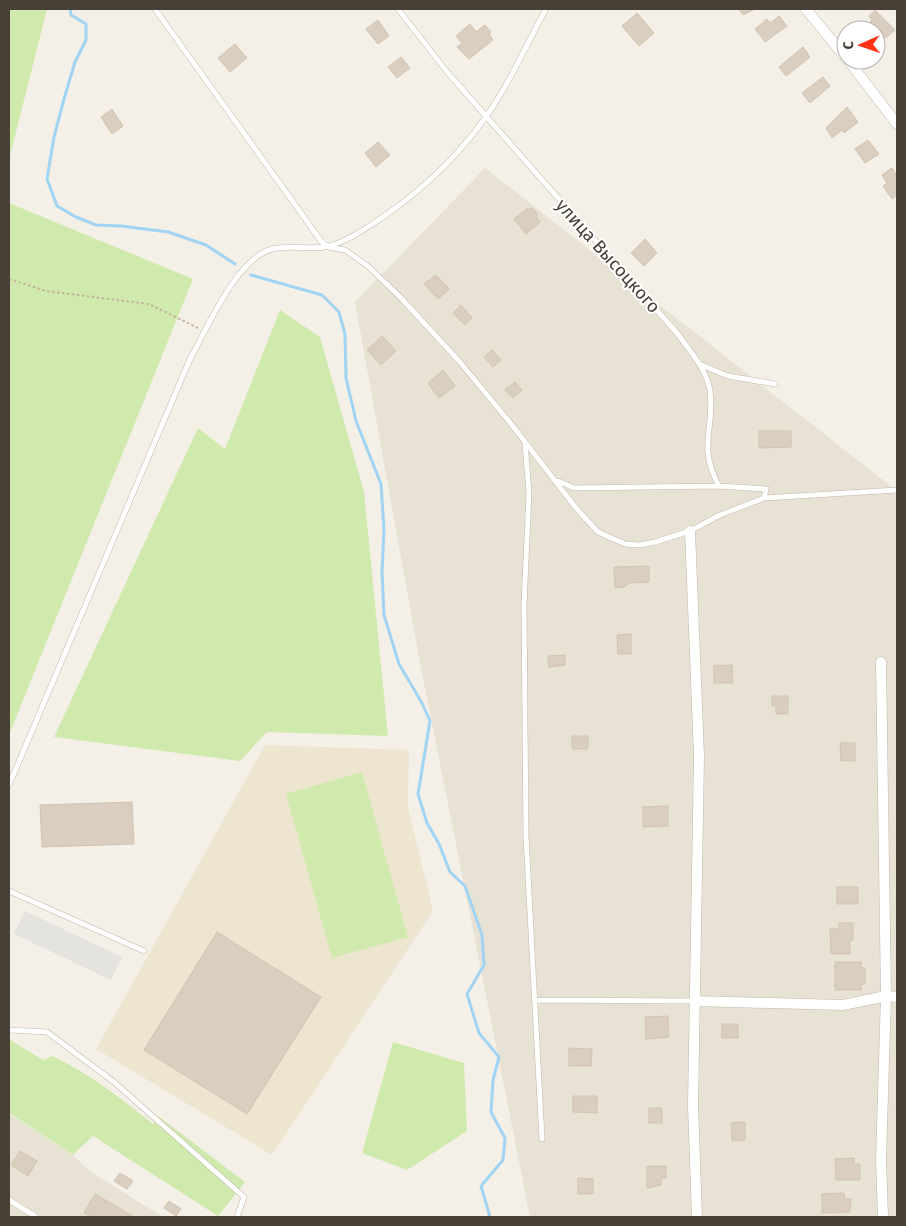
<svg xmlns="http://www.w3.org/2000/svg" width="906" height="1226" viewBox="0 0 906 1226" font-family="'Fira Sans',sans-serif">
  <style>
    .residential { fill: #e8e2d5 }
    .education { fill: #eee5d0 }
    .green { fill: #d0eaae }
    .parking { fill: #e5e3df }
    .lines { fill: none; stroke-linecap: round; stroke-linejoin: round }
    .stream { stroke: #a1d3f3; stroke-width: 3 }
    .building { fill: #d9cebf; stroke: #d1c3af }
    .lane-casing { stroke: #c0b8a9; stroke-width: 6 }
    .street-casing { stroke: #c0b8a9; stroke-width: 11 }
    .path { stroke: #c3b39a; stroke-width: 2; stroke-dasharray: 2.5 2.5; stroke-linecap: butt }
    .lane { stroke: #fff; stroke-width: 5 }
    .street { stroke: #fff; stroke-width: 10 }
    .labels { text-anchor: middle; stroke-width: 4; stroke-linejoin: round; paint-order: stroke }
    .street-label { font-size: 18px; fill: #484036; stroke: #fff }
  </style>
  <rect width="100%" height="100%" fill="#f4f0e7"/>
  <path class="residential" d="M485 168 897 491V1217H530L420 663 355 302Z
    M9 1114 73 1155 88 1170 163 1217H9Z"/>
  <path class="education" d="M265 745 409 750 408 807 433 911 272 1155 96 1049Z"/>
  <path class="green" d="M9 9H47L9 160Z
    M9 203 193 279 9 735Z
    M280 310 320 337 364 492 388 736 267 732 240 761 54 737 198 428 225 449Z
    M362 772 408 937 332 958 286 794Z
    M9 1039 43 1060 52 1056C89 1073 122 1099 153 1124L158 1116 245 1182 218 1216 93 1136 73 1155 9 1113Z
    M393 1042 464 1063 467 1131 407 1170 362 1153Z"/>
  <path class="parking" d="M25 911 122 957 111 980 14 934Z"/>
  <g class="lines">
    <path class="stream" d="M70 9 71 15 86 24V40L75 62 64 99 54 137 47 179 57 206 76 217 96 225 121 226 168 232 206 245 235 264
      M251 275 322 295 339 312 345 334 346 378 356 421 381 484 384 530 382 572 384 615 399 664 422 703 430 721 418 794 427 823 439 844 450 872 465 886 482 935 484 965 467 994 479 1033 499 1057 493 1080 491 1112 505 1138 503 1160 481 1186 490 1217"/>
  </g>
  <path class="building" d="M739 9H755L743 15Z
    M875 10 895 30 886 38 882 35 878 39 876 30H870L866 26 872 20 869 16Z
    M637 13 654 33 639 46 622 26Z
    M779 16 787 26 765 42 755 29 767 19 770 23Z
    M378 20 389 36 378 44 366 29Z
    M470 24 476 32 485 25 491 32 489 34 493 40 469 59 457 47 462 43 456 36Z
    M235 44 247 58 230 72 218 58Z
    M803 47 810 57 786 76 779 67Z
    M401 57 410 68 397 78 388 67Z
    M823 77 830 86 810 103 802 93Z
    M847 107 858 122 844 133 842 130 832 138 826 128Z
    M112 109 123 126 112 134 101 117Z
    M868 140 879 154 865 163 855 149Z
    M378 142 390 155 376 167 365 153Z
    M892 168 897 176V195L892 199 883 186 887 183 882 175Z
    M528 208 529 210 532 208 537 214 536 217 540 222 526 234 514 219Z
    M645 239 657 253 644 266 631 253Z
    M436 275 449 289 438 299 424 284Z
    M461 305 472 318 465 325 453 313Z
    M382 336 396 351 381 365 367 350Z
    M492 350 501 360 493 367 484 357Z
    M443 370 455 386 439 398 428 383Z
    M515 382 522 390 513 398 505 390Z
    M759 431H791V447L759 448Z
    M649 566V582L629 583 625 587 615 588 614 567Z
    M631 634V654H618L617 635Z
    M565 655V665L549 667 548 656Z
    M732 665 733 683H714V666Z
    M772 696H788V714H776V706H772Z
    M572 736H588V749H572Z
    M840 743H855V761H841Z
    M132 802 134 844 42 847 40 805Z
    M668 806V826L643 827V807Z
    M837 887H858V904H837Z
    M839 923H853V940H850V954H831L830 929H839Z
    M217 932 321 997 247 1114 144 1050Z
    M835 962H861V968H865V984H861V990H835Z
    M668 1016 669 1037 646 1039 645 1017Z
    M722 1024H738V1038H722Z
    M569 1048 592 1049 591 1066H569Z
    M573 1096H597V1113L573 1112Z
    M649 1108H662V1123H649Z
    M745 1122V1140L732 1141 731 1123Z
    M20 1151 37 1161 28 1176 11 1165Z
    M854 1158V1164H860V1180H836L835 1159Z
    M647 1166H666V1178H661V1185L647 1188Z
    M120 1173 133 1181 127 1189 114 1181Z
    M578 1178 593 1179V1194H578Z
    M844 1193 845 1199H851L850 1212 822 1213V1194Z
    M95 1194 134 1217H92L84 1213Z
    M169 1201 181 1209 176 1216 164 1208Z"/>
  <g class="lines">
    <defs>
      <path id="lane" d="M155 9 321 241 328 247 345 250 369 267 401 298 459 361 512 425 576 508 598 532 625 544 640 545 655 542 690 531 720 515 764 498 897 490
        M398 9 448 73 677 333C689 350 707 369 710 391 715 430 697 445 719 486L766 489 764 498
        M699 364 728 376 775 384
        M525 443 529 493 524 605 526 837 542 1139
        M558 481 574 488 719 486
        M9 785 190 359C208 327 236 259 272 249 291 244 311 251 329 246 341 243 352 237 363 230 410 201 453 163 485 118 509 85 526 45 546 9
        M9 891 144 951
        M535 1000 694 1001
        M9 1030 47 1032 114 1082 244 1197 237 1217
        M9 1200 35 1216"/>
      <path id="street" d="M806 9 846 58
        M848 60 897 124
        M690 531 699 756 693 1106 697 1217
        M881 662 886 996 881 1160 883 1217
        M694 1001 843 1005 886 996 897 997"/>
    </defs>
    <use href="#lane" class="lane-casing"/>
    <use href="#street" class="street-casing"/>
    <path class="path" d="M9 279 46 291 149 304 198 328"/>
    <use href="#lane" class="lane"/>
    <use href="#street" class="street"/>
  </g>
  <g class="labels">
    <g class="street-label">
      <text transform="translate(608 256) rotate(48)" y="6">улица Высоцкого</text>
    </g>
  </g>
  <rect width="906" height="1226" fill="none" stroke="#484036" stroke-width="20"/>
  <g transform="translate(861 45) rotate(268)"><circle r="24" fill="#ffffff" stroke="#b6b3af"/>
  <path d="M0-4L9 19L0 12L-9 19Z" fill="#ff3213"/>
  <text y="-8" font-size="14" font-weight="bold" text-anchor="middle" fill="#484036">С</text>
  </g>
</svg>
